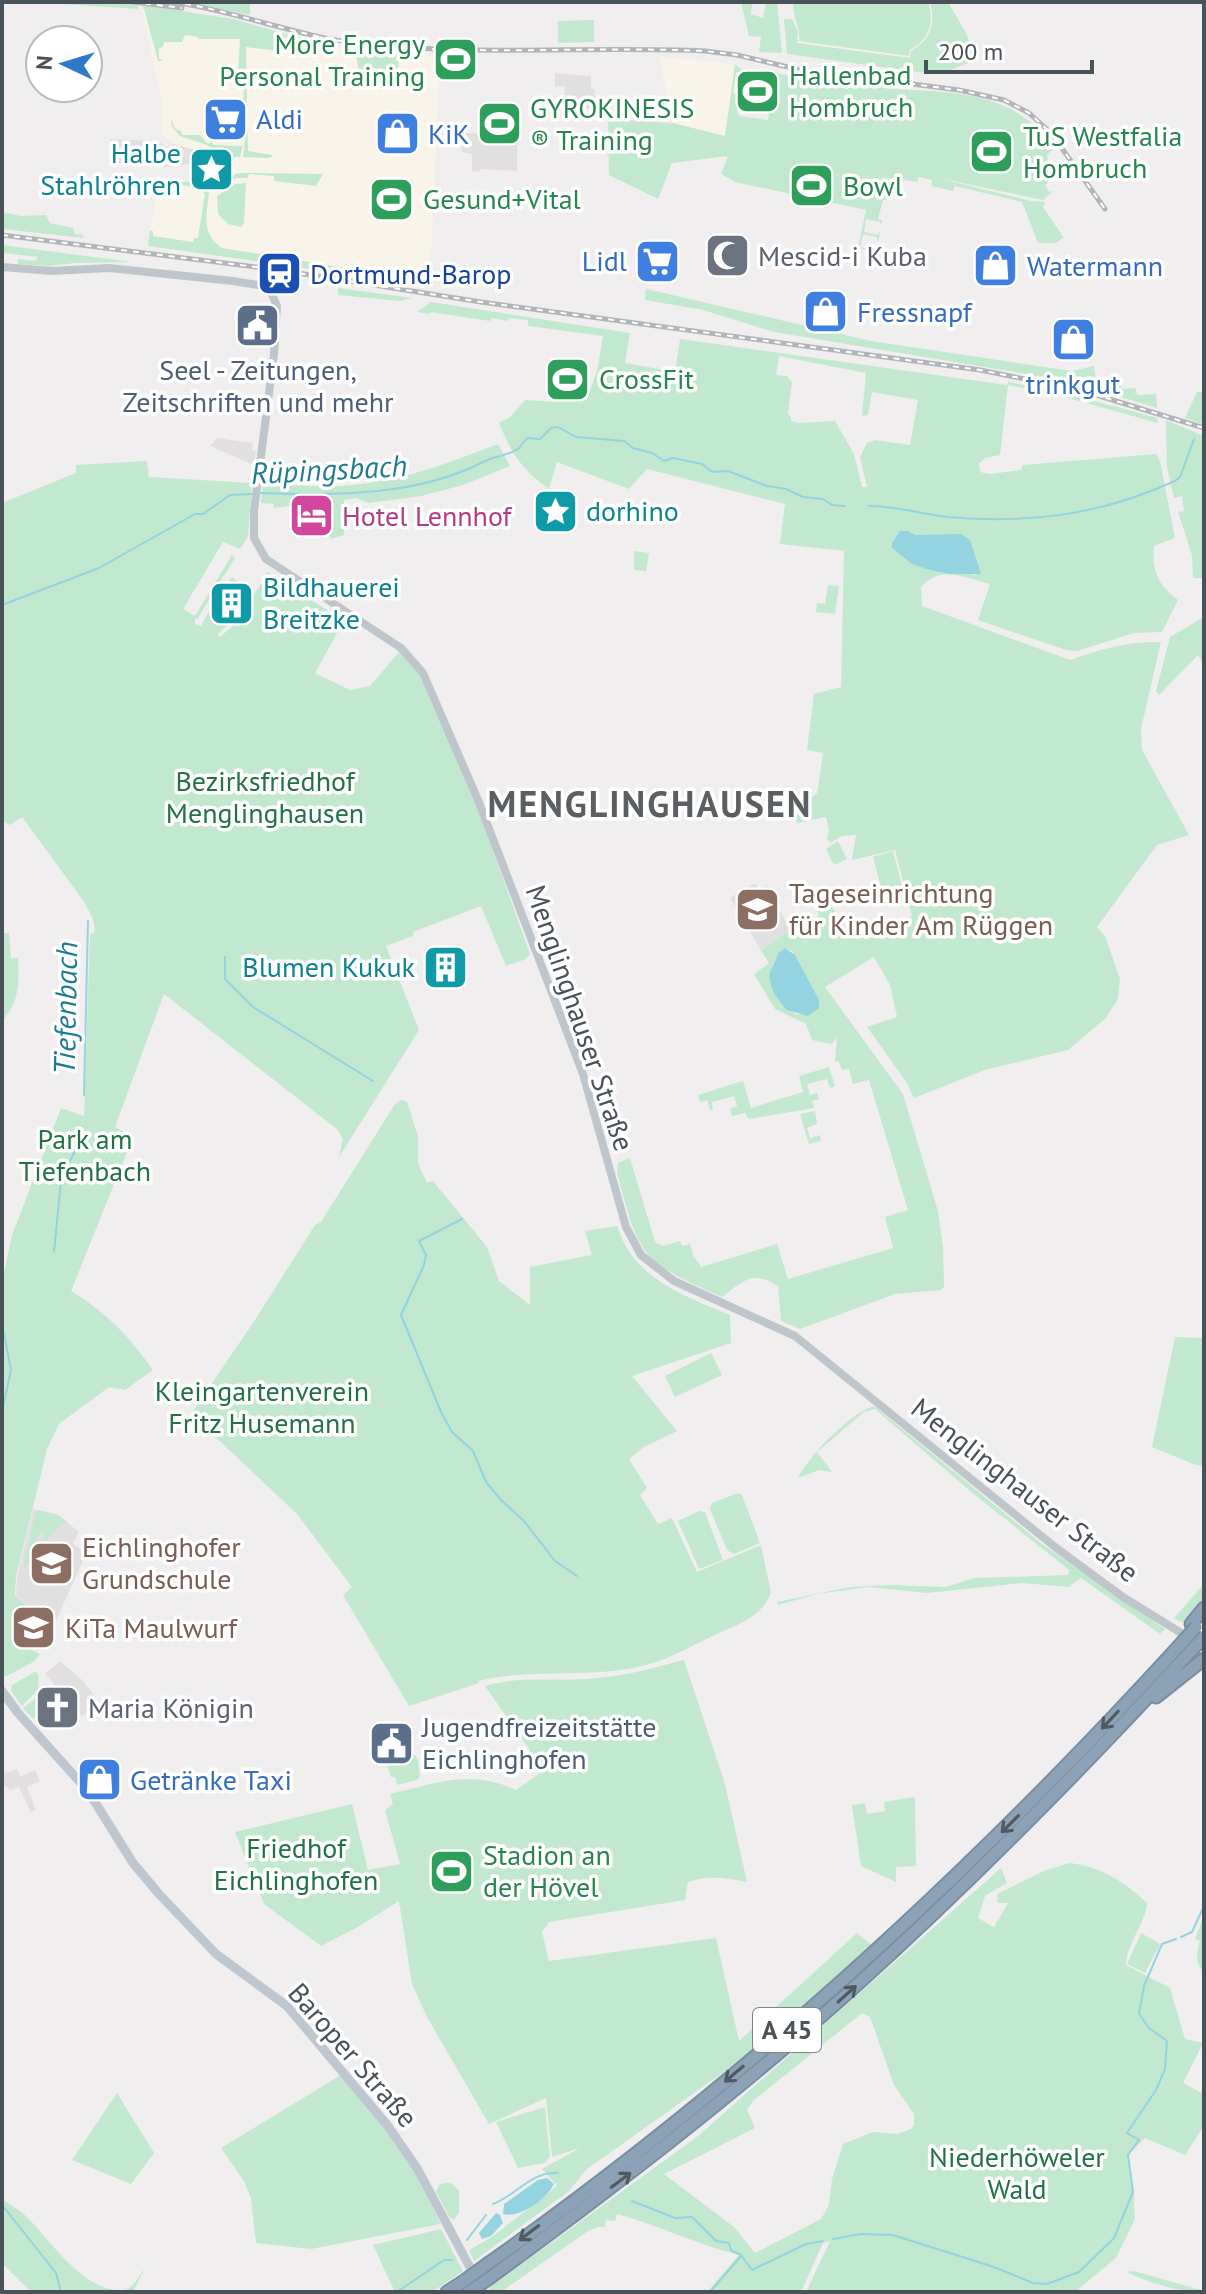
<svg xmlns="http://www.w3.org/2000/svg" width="1206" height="2294" viewBox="0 0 1206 2294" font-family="'PT Sans',sans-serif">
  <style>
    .commercial { fill: #f9f4e9 }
    .education { fill: #e1dfe0 }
    .green { fill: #c2e9cf; fill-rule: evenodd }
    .water { fill: #94d3e0 }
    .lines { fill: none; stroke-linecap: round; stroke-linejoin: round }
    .stream { stroke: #94d3e0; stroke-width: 2 }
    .motorway-casing { stroke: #778ea2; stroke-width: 15 }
    .tertiary { stroke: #bec6cb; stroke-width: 8 }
    .secondary { stroke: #bec7d0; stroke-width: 9 }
    .motorway { stroke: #8ca2b7; stroke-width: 11 }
    .rail-casing { stroke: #b1b4b8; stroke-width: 5 }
    .rail { stroke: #fff; stroke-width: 2; stroke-dasharray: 6; stroke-linecap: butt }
    .motorway-bridge-casing { stroke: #778ea2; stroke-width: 15; stroke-linecap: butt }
    .motorway-bridge { stroke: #8ca2b7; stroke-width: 11 }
    .oneway { stroke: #505a62 }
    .labels { text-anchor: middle; stroke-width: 7; stroke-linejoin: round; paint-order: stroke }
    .shield { fill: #fff; stroke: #80868b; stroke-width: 2 }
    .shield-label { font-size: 26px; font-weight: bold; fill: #495259 }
    .leisure-label { font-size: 28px; fill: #27864d; stroke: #fff; text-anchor: start }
    .shop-label { font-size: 28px; fill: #366cbe; stroke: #fff; text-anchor: start }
    .culture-label { font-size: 28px; fill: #0d838f; stroke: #fff; text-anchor: end }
    .worship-label { font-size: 28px; fill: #5b616d; stroke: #fff; text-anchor: start }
    .transit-label { font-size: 28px; fill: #164399; stroke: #fff; text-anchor: start }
    .service-label { font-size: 28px; fill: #4e5e75; stroke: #fff }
    .hotel-label { font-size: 28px; fill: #b23c85; stroke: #fff; text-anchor: start }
    .park-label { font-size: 28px; fill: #237147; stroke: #fff }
    .education-label { font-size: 28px; fill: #785e54; stroke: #fff; text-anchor: start }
    .street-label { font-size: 28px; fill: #495259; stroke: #fff }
    .water-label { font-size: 30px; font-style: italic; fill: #1d7c8f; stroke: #fff }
    .district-label { font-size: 36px; font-weight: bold; letter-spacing: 2px; fill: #5c5f62; stroke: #fff }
  </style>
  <rect width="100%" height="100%" fill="#f0eeee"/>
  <path class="commercial" d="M142 9 160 18 355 51 440 55 432 241 426 286 148 246 158 183 196 180 193 163 200 157 195 150 174 144 162 134V103Z
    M659 56 735 65 725 136 673 123Z"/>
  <path class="education" d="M555 73 591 76V89H595L593 108 564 109 565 86H555Z
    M462 133 517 135V171L480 169 479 172 472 171V154L462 152Z
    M110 139 157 141 167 147 174 144 195 150 200 157 193 163 174 167 110 163Z
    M217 438 253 443 252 450 256 451 254 465 210 446Z
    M755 883 760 891 767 886 790 930 761 950 730 898Z
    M33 1509 58 1515 79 1532 73 1544 87 1552 53 1627 49 1624 38 1650 14 1641 29 1608 16 1595 17 1577Z
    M60 1661 82 1680 99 1702 82 1716 45 1674Z
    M17 1769 20 1777 35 1770 40 1781 27 1787 36 1810 31 1812 19 1787 10 1790 4 1785 2 1774Z"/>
  <path class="green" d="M34 2H118L138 5V9Z
    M187 2H250V15Z
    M741 2H752L751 14 763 18 766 2 777 3 782 53 759 52 761 37 749 36Z
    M793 2H928C935 22 929 40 910 50L909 56 799 41C801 27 792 17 793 2Z
    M930 2H948L966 33 977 60 941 73H926L787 54 784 19H792L798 31 797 43 910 58 911 51C931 40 936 23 930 2Z
    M143 5 233 19 303 39 306 43 299 42 280 51 246 47 248 151 273 155 270 158 243 157 246 133 243 131 244 79 238 75 240 39H198V37L185 35 182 42H164L163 47 159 48V58L163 61H158Z
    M594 20V42L558 43V21Z
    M355 51 399 55 398 70H388V73L366 72 363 80 361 81Z
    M735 65 741 69V72H736L733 93 739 96 737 113 740 116 768 120 775 73C812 80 849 85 886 88 952 94 1010 87 1054 148L1047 155 1048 161 1038 168 1046 180 1057 174 1045 185 1049 192 1053 191 1043 200 933 177 1031 201 1045 202 1043 207 1064 238 1055 243H1038L1022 202 955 186 953 191 931 186 932 180 919 177 917 182 905 180 883 193 887 200H883L878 219 882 220 881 226 880 222 866 219 864 232 877 235 880 232 878 242 877 237 863 234 860 247 874 251 876 247 875 252 858 248 866 210 735 182 721 174 728 156 672 163 658 199 609 175 608 119 673 123 725 136Z
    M171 118 175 129 181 131 182 135H200L208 144 212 141 213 145 242 146 244 141 240 157H226L207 145 180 136 172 127Z
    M239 173H249L323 174 316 186 274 181V176L249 174 248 178H236L220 188 218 187 232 175Z
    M199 180 209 189C208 213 199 232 222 248L409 278 408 283 148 246 150 231H153V236L193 242 194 238H198L205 193 202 192V188L174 184 171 187 167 184Z
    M122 181 158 184 157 191 119 189Z
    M246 183 244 223 241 227 228 224 218 214 217 196 235 184Z
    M2 212 21 216 46 215 50 223 73 228 75 234 83 235 84 238 2 229Z
    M2 245 132 262 75 263 49 266 18 264V259L35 261 38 257 2 253Z
    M338 288 412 298 400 301 338 295Z
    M646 289 871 341 1072 371 1094 366 1096 382 1116 381 1123 389 1136 388 1137 395 1156 394 1157 408 1108 393 1027 374 774 332 703 310 645 300Z
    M431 302 630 333 625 363 675 372 680 339 1007 385 1008 382C1059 391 1108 404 1157 418L1158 423 1054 394 1008 385 1000 455 985 458 979 464 980 472 989 474 1021 470 1023 465 1156 454 1160 461 1175 538 1154 546C1151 570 1159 586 1178 600L1162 632 1134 633 1077 651 1066 650 978 620 990 584C963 578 942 564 921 587L922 606 1070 660C1101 649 1128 641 1161 642L1141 729 1142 750 1189 835 1157 845 1097 927 1105 936 1120 979 1118 999 1105 1019 1068 1050 985 1070 914 1098 907 1083 867 1027 897 1017 890 985 874 957 825 987 903 1094 938 1211 943 1247 944 1287 941 1290 895 1294 800 1329 781 1321 778 1286C752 1270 744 1280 722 1297 641 1261 639 1258 617 1172L618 1163 630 1158 655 1242 663 1246 680 1241 682 1246 690 1244 693 1255 701 1267 777 1244 788 1279 893 1248 885 1217 908 1210 869 1080 853 1084 849 1069 842 1070 839 1062 835 1061 837 1038 831 1044 812 1040 806 1024 775 1009 754 974 769 963 761 950 790 930 819 916 813 899 821 890 852 938 912 916 895 850 852 860 856 835 842 836 830 843 827 839 829 830 826 817 797 823 792 808 817 794 823 753 807 750 814 694 841 687 844 551 780 544 785 504 647 469 629 489 557 462 549 489C521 469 512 454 499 423L510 417 525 400 557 402 559 396 587 400 598 367 603 336 528 326V320L509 318 508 321 492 318 490 321 431 312 430 314 417 312ZM779 356 866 373 862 416 868 415 872 392 918 400 910 445 875 440 867 443 860 457 867 487H862L854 454 835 421 798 423 791 421V416L788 414 792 382 787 376 776 375ZM908 531 916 535 970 540 976 575C939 568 925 577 892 548V543L900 532ZM785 948 792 951 820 1003 797 1015 781 1004 770 983 778 953Z
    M1197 392H1204V425L1185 418Z
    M1166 420 1204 436V578H1193L1192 555 1178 512 1184 511 1182 496 1174 498 1167 467Z
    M498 444 510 466 463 485 421 496 369 503 356 498 344 500V535L330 539 328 517H322L319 507 325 505 324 501 274 508V504L261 503 263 483C296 485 329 489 362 484 410 478 454 461 498 444Z
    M147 461 149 477 252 483 248 537 240 549 223 542 183 609 195 616 232 555 235 558 198 618 195 619V624L201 626 215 600 235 618 218 634 220 637 237 622 268 572 344 621 315 673 350 690 370 686 399 652 420 675 427 688 482 820 530 954 526 959 506 966 481 906 413 932V936L386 946 419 1030 339 1157 343 1139 338 1130 164 994 115 1127 133 1137 71 1291C107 1313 129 1336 153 1370L125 1390 109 1387 59 1424 47 1449 16 1577 15 1595 29 1608 14 1641 40 1654 35 1661 5 1677 2 1674V1283L12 1235 61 1108 84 1116 90 934 95 932 93 919 85 903 22 817 10 825 2 821V503L76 473V465Z
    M634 551 649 553 646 571 634 570Z
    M232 577 246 588 243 594 236 590V599L223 589Z
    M828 585 839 586 835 614 816 612 817 603 825 604Z
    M1204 617V659L1202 661 1198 655 1159 695 1156 691 1170 637Z
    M838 841 847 859 834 865 826 849Z
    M893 851 906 901 886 906 873 857Z
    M2 933H9L11 958H18C19 984 20 1001 2 1021Z
    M829 1067 835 1086 830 1088 827 1079 807 1084 810 1095 817 1093 819 1099 812 1101 814 1108 749 1119 745 1113 732 1116 730 1109 737 1106 734 1096 712 1102 713 1109 710 1110 707 1100 700 1102 698 1095 743 1081 751 1108 803 1092 799 1076Z
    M401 1100 407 1102 418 1136V1163L427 1183 433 1181 487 1247 499 1281 530 1305V1267L592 1255 585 1231 617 1226C634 1279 683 1295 730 1315L731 1343 632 1376 677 1431 644 1447 629 1459 647 1488 640 1495 658 1524 672 1518 697 1572 761 1545 771 1593C762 1616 740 1624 719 1633 691 1646 663 1663 633 1668 581 1678 530 1668 478 1681L479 1683 409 1706 343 1595 352 1587 297 1514 191 1414 255 1320 315 1225 321 1222 395 1104Z
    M815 1111 817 1124 807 1128 810 1138 820 1135 821 1141 809 1144 800 1114Z
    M1175 1337 1204 1338V1465H1196L1152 1447Z
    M711 1353 722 1375 675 1397 665 1376Z
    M874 1406 1042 1544 1165 1629 1160 1634 1081 1578 1069 1587 1022 1583 927 1593 869 1587 817 1594 778 1605 777 1602 850 1587 890 1585 946 1587 974 1578 1068 1575 1069 1570 970 1491 875 1409 864 1412 817 1452 832 1472 819 1470 798 1478C808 1457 852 1411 874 1406Z
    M738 1493 742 1495 760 1543 734 1554 727 1550 710 1509 712 1503Z
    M39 1510 58 1515 68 1523 59 1525 46 1542 43 1539 44 1532 39 1534 34 1548 29 1551 30 1560 23 1570 35 1514Z
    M699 1511 705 1512 723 1560 699 1569 678 1521Z
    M1204 1584V1598L1183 1623 1174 1618Z
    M684 1660 725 1784 747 1882C725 1878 709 1875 688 1882L685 1900 549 1922 542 1932 549 1961 716 1938 739 2041 857 1933 873 1946 742 2059 587 2169 569 2191 474 2261 469 2250 492 2237 557 2186 542 2169 580 2148 552 2157 546 2098 489 2124 427 2017 412 1984 399 1901 358 1927 321 1946 264 1904 235 1832 352 1804 368 1870 400 1864 385 1810 393 1804 390 1794C434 1783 473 1769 516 1790L539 1774 529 1749 485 1686C519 1676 551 1681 585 1679 622 1677 649 1669 684 1660Z
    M36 1671 39 1676 38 1690 22 1706 11 1691 12 1685Z
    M41 1687 47 1695 34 1710 38 1709 41 1712 33 1719 23 1708 34 1700Z
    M408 1752 414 1754 418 1760 420 1776 417 1780 397 1785 395 1777H391L385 1758Z
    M915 1797 916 1866 896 1867V1882L861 1866 852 1805 865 1803 867 1814 885 1811 884 1802Z
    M1069 1863C1100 1866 1125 1882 1147 1903 1145 1925 1127 1942 1126 1965L1170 1988 1185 2039 1203 2043 1183 2083 1204 2094V2126L1185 2155 1145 2138 1128 2155 1133 2184 1135 2219 1116 2258 1075 2292H806L830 2241 823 2243 801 2292H707L739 2255C697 2245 659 2225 617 2214L615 2221 606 2220 605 2227H598L588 2231 501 2292H491L489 2288 698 2136 1001 1868 1007 1883 985 1896 978 1918 994 1927 1008 1903H998L997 1894 1044 1871ZM862 2013 870 2017 894 2085 914 2114V2125L911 2129 897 2134 873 2132 843 2144 832 2179 829 2205 821 2219 755 2253 734 2227 664 2174 755 2128 747 2110 753 2101Z
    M1204 1915V1971C1194 1964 1197 1952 1200 1941L1195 1939Z
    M1141 1933 1160 1944 1145 1973 1127 1964Z
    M341 2075 380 2122 413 2169 441 2224 311 2249 256 2243 251 2199 244 2181 221 2148Z
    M117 2093 154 2153 131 2184 72 2160Z
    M545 2107 550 2157 544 2163 518 2168 496 2122Z
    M445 2183H450L459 2190V2213L454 2220 450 2218 436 2192 439 2185Z
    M2 2199C10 2205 20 2210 27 2217 50 2240 85 2294 124 2290 134 2288 139 2276 145 2268L133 2292H31L2 2263Z
    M441 2229 463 2271 432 2292H395L373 2245Z
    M1134 2271 1204 2291V2292C1179 2292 1149 2283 1127 2272Z"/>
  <path class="water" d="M900 531H908L916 535 961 534 970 540 981 574H949L926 569 912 564 892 548V543Z
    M785 948 795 955 819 1000V1008L808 1016 787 1010C778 1001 767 985 770 972 773 966 776 961 778 953Z
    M547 2178 554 2184C547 2199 519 2219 503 2214L504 2204 538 2180Z
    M496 2213 500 2215 503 2223 491 2236 482 2239 479 2233Z"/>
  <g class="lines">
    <path class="stream" d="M1202 417 1204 411
      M260 493C335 495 417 497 485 461 495 456 511 455 519 448 522 445 524 441 527 438L540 439 551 428 558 427 576 437 624 441 633 448 652 453 664 461 673 458 702 464 712 472 728 471 767 486 786 489 803 497 823 499 832 505 845 506
      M869 506C896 506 921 514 948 517 1030 524 1100 515 1175 481L1180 477 1194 439
      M2 605 99 568 195 514H203L230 495 253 494
      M225 957V979L253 1007 373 1081
      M84 1095 88 921
      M462 1219 419 1241 426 1255 424 1265 401 1315 441 1412 452 1432 473 1451 486 1482 501 1500 524 1521 555 1561 577 1576
      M54 1252 61 1181 76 1148 82 1127
      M2 1412 11 1370 4 1333
      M1181 1937 1192 1932 1204 1906
      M632 2201 675 2218 692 2217 716 2241 729 2243 731 2250 741 2255 752 2270 806 2244 823 2241
      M493 2204C517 2195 531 2171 558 2173
      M2 2205 56 2273 61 2292
      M833 2239 861 2234 893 2235 994 2267 1033 2283 1047 2284 1079 2272 1114 2238 1133 2192 1128 2155 1139 2140 1127 2133 1156 2090 1165 2069 1167 2041 1149 2028 1139 2014 1144 1986 1162 1944 1176 1939
      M467 2240 486 2215
      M397 2292 444 2260H452
      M710 2292 741 2256"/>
    <defs>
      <path id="motorway" d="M1191 1624 1204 1608
        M1156 1697 1204 1659
        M486 2265C740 2086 969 1876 1178 1647
        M491 2277C615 2186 736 2093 850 1991 969 1884 1080 1771 1188 1654
        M447 2292 461 2283"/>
    </defs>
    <use href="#motorway" class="motorway-casing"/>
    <path class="tertiary" d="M2 267 52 271 109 268 233 281 264 286 270 290 277 306 274 354 254 511V538L266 559 401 648 423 673 478 800 583 1074 626 1227 641 1255 674 1281 795 1336 1055 1547 1123 1597 1204 1647"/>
    <path class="secondary" d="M2 1691 18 1713 88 1791 133 1863 159 1894 216 1954 287 2006 388 2126 417 2168 483 2292"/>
    <use href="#motorway" class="motorway"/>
    <defs>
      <path id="rail" d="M133 2 182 8
        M173 2C237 11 298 37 363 44 476 56 591 46 705 51L737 55 796 69 959 90 1004 100 1029 113 1051 133 1105 209
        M2 235 279 270 481 302 980 370 1080 390 1204 428"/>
    </defs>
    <use href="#rail" class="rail-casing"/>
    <use href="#rail" class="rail"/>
    <defs>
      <path id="motorway-bridge" d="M1178 1647 1196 1627
        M1188 1654 1204 1637
        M461 2283 486 2265
        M469 2292 491 2277"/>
    </defs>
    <use href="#motorway-bridge" class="motorway-bridge-casing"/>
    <use href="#motorway-bridge" class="motorway-bridge"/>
  </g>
  <defs><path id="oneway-shaft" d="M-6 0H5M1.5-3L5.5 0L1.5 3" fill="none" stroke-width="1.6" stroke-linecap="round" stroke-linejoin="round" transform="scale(2)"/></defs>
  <g class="oneway">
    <use href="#oneway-shaft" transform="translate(1110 1720) rotate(133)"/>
    <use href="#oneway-shaft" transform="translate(1010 1824) rotate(135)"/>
    <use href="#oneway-shaft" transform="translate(847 1994) rotate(-42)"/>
    <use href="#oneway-shaft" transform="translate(734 2074) rotate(140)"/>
    <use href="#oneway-shaft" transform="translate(621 2180) rotate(-37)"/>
    <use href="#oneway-shaft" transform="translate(529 2233) rotate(143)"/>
  </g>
  <defs>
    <symbol id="stadium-square" viewBox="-11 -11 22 22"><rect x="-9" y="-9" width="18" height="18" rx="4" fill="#2e9e5b" stroke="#fff"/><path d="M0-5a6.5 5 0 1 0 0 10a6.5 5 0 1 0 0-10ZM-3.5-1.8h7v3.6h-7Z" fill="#fff"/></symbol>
    <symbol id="supermarket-square" viewBox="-11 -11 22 22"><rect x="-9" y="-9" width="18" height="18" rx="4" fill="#3f7fe0" stroke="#fff"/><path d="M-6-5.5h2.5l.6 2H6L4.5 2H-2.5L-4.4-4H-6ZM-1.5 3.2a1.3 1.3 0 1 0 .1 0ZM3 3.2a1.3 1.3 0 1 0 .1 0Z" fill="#fff"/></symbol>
    <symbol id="shop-square" viewBox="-11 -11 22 22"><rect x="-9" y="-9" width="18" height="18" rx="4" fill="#3f7fe0" stroke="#fff"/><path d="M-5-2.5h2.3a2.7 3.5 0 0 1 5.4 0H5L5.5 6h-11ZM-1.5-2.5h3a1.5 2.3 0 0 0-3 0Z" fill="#fff"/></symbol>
    <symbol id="sight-square" viewBox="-11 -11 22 22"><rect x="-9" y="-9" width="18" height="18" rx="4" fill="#0f9aa8" stroke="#fff"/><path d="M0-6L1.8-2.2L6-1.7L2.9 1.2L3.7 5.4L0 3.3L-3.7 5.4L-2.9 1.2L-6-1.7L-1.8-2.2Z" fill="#fff"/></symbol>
    <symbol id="mosque-square" viewBox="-11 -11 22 22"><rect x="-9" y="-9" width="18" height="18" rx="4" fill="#6b7280" stroke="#fff"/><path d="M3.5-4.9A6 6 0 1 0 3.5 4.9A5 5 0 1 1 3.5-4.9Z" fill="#fff"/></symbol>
    <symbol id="station-square" viewBox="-11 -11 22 22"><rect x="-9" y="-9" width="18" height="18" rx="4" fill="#1a4fb4" stroke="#fff"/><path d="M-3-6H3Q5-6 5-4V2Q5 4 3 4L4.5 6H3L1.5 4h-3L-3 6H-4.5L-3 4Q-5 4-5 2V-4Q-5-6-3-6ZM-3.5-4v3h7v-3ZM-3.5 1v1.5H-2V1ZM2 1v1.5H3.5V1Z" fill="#fff"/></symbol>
    <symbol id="civic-square" viewBox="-11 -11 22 22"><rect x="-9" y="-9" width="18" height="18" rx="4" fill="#5c6f8a" stroke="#fff"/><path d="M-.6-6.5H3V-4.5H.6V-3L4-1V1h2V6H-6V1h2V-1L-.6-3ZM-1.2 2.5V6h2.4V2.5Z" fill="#fff"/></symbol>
    <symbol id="hotel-square" viewBox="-11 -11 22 22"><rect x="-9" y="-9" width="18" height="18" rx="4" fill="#d1479c" stroke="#fff"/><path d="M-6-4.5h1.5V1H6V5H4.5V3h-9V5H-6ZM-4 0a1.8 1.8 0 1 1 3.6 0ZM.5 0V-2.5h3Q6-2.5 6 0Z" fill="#fff"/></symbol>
    <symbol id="building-square" viewBox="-11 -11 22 22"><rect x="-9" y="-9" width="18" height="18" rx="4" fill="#0f9aa8" stroke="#fff"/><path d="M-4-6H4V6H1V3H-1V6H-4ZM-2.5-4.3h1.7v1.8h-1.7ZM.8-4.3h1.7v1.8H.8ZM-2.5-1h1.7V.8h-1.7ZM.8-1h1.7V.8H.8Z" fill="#fff"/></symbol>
    <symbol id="school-square" viewBox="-11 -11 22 22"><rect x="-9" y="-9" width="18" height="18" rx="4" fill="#8d6e63" stroke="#fff"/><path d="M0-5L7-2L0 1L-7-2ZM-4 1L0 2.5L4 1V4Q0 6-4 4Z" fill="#fff"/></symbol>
    <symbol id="church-square" viewBox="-11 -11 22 22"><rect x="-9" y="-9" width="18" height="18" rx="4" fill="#6b7280" stroke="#fff"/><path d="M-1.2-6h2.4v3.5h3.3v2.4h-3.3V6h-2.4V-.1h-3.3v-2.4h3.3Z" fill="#fff"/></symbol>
  </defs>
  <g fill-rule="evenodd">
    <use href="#stadium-square" x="430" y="34" width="51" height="51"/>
    <use href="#stadium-square" x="732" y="66" width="51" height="51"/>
    <use href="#supermarket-square" x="200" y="94" width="51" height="51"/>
    <use href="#stadium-square" x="474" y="98" width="51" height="51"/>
    <use href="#shop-square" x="372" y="108" width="51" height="51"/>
    <use href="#stadium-square" x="966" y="126" width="51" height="51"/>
    <use href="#sight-square" x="186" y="144" width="51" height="51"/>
    <use href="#stadium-square" x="786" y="160" width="51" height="51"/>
    <use href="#stadium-square" x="366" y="174" width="51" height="51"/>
    <use href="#mosque-square" x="702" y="230" width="51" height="51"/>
    <use href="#supermarket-square" x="632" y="236" width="51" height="51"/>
    <use href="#shop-square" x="970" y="240" width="51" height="51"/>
    <use href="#station-square" x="254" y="248" width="51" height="51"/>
    <use href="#shop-square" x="800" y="286" width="51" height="51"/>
    <use href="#civic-square" x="232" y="300" width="51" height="51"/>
    <use href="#shop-square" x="1048" y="314" width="51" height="51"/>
    <use href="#stadium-square" x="542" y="354" width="51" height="51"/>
    <use href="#sight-square" x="530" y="486" width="51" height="51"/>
    <use href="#hotel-square" x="286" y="490" width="51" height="51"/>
    <use href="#building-square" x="206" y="578" width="51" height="51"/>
    <use href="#school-square" x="732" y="884" width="51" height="51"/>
    <use href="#building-square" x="420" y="942" width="51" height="51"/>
    <use href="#school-square" x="26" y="1538" width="51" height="51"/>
    <use href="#school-square" x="8" y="1602" width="51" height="51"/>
    <use href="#church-square" x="32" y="1682" width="51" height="51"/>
    <use href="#civic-square" x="366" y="1718" width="51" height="51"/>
    <use href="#shop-square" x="74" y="1754" width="51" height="51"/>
    <use href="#stadium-square" x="426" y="1846" width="51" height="51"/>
  </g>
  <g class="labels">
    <rect class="shield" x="753" y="2008" width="68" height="44" rx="6"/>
    <g class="shield-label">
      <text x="787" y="2039">A 45</text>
    </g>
    <g class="leisure-label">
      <text x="425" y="54" text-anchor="end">More Energy<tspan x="425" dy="32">Personal Training</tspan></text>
      <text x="789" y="85">Hallenbad<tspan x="789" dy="32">Hombruch</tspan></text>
      <text x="530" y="118">GYROKINESIS<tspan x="530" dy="32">® Training</tspan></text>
      <text x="1023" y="146">TuS Westfalia<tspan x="1023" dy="32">Hombruch</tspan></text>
      <text x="843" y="196">Bowl</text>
      <text x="423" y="209">Gesund+Vital</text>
      <text x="599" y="389">CrossFit</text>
      <text x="483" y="1865">Stadion an<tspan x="483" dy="32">der Hövel</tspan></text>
    </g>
    <g class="shop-label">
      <text x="256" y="129">Aldi</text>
      <text x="428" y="144">KiK</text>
      <text x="627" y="271" text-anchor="end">Lidl</text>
      <text x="1027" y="276">Watermann</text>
      <text x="857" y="322">Fressnapf</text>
      <text x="1073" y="394" text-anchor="middle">trinkgut</text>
      <text x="130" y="1790">Getränke Taxi</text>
    </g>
    <g class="culture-label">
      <text x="181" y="163">Halbe<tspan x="181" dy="32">Stahlröhren</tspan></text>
      <text x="586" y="521" text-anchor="start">dorhino</text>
      <text x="263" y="597" text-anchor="start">Bildhauerei<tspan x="263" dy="32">Breitzke</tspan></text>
      <text x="415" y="977">Blumen Kukuk</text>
    </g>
    <g class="worship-label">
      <text x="758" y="266">Mescid-i Kuba</text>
      <text x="88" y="1718">Maria Königin</text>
    </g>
    <g class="transit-label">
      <text x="310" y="284">Dortmund-Barop</text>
    </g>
    <g class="service-label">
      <text x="258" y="380">Seel - Zeitungen,<tspan x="258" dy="32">Zeitschriften und mehr</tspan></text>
      <text x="422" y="1737" text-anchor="start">Jugendfreizeitstätte<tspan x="422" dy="32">Eichlinghofen</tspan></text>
    </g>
    <g class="hotel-label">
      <text x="342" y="526">Hotel Lennhof</text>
    </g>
    <g class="park-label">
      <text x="265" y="791">Bezirksfriedhof<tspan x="265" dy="32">Menglinghausen</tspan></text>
      <text x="85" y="1149">Park am<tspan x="85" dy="32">Tiefenbach</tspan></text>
      <text x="262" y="1401">Kleingartenverein<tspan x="262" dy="32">Fritz Husemann</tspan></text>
      <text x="296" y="1858">Friedhof<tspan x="296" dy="32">Eichlinghofen</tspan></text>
      <text x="1017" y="2167">Niederhöweler<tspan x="1017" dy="32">Wald</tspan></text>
    </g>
    <g class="education-label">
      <text x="789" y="903">Tageseinrichtung<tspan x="789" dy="32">für Kinder Am Rüggen</tspan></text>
      <text x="82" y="1557">Eichlinghofer<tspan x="82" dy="32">Grundschule</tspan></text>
      <text x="65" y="1638">KiTa Maulwurf</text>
    </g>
    <g class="street-label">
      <text transform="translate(580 1018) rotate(71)" y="10">Menglinghauser Straße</text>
      <text transform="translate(1025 1490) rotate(38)" y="10">Menglinghauser Straße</text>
      <text transform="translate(353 2055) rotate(49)" y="10">Baroper Straße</text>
    </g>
    <g class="water-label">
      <text transform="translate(329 470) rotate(-3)" y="10">Rüpingsbach</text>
      <text transform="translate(66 1008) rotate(-89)" y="10">Tiefenbach</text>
    </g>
    <g class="district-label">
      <text x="650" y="817">MENGLINGHAUSEN</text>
    </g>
  </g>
  <rect width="1206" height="2294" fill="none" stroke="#495259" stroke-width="8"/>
  <g transform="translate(64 64) rotate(274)"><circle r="38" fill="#ffffff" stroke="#b6babd" stroke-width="2"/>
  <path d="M0-6L14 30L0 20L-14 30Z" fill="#3079c9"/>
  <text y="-12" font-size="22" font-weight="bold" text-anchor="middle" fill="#495259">N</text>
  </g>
  <path d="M926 60v12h166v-12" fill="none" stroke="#495259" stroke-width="4"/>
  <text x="938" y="60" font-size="24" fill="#495259" stroke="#ffffff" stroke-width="6" paint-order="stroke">200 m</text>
</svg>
